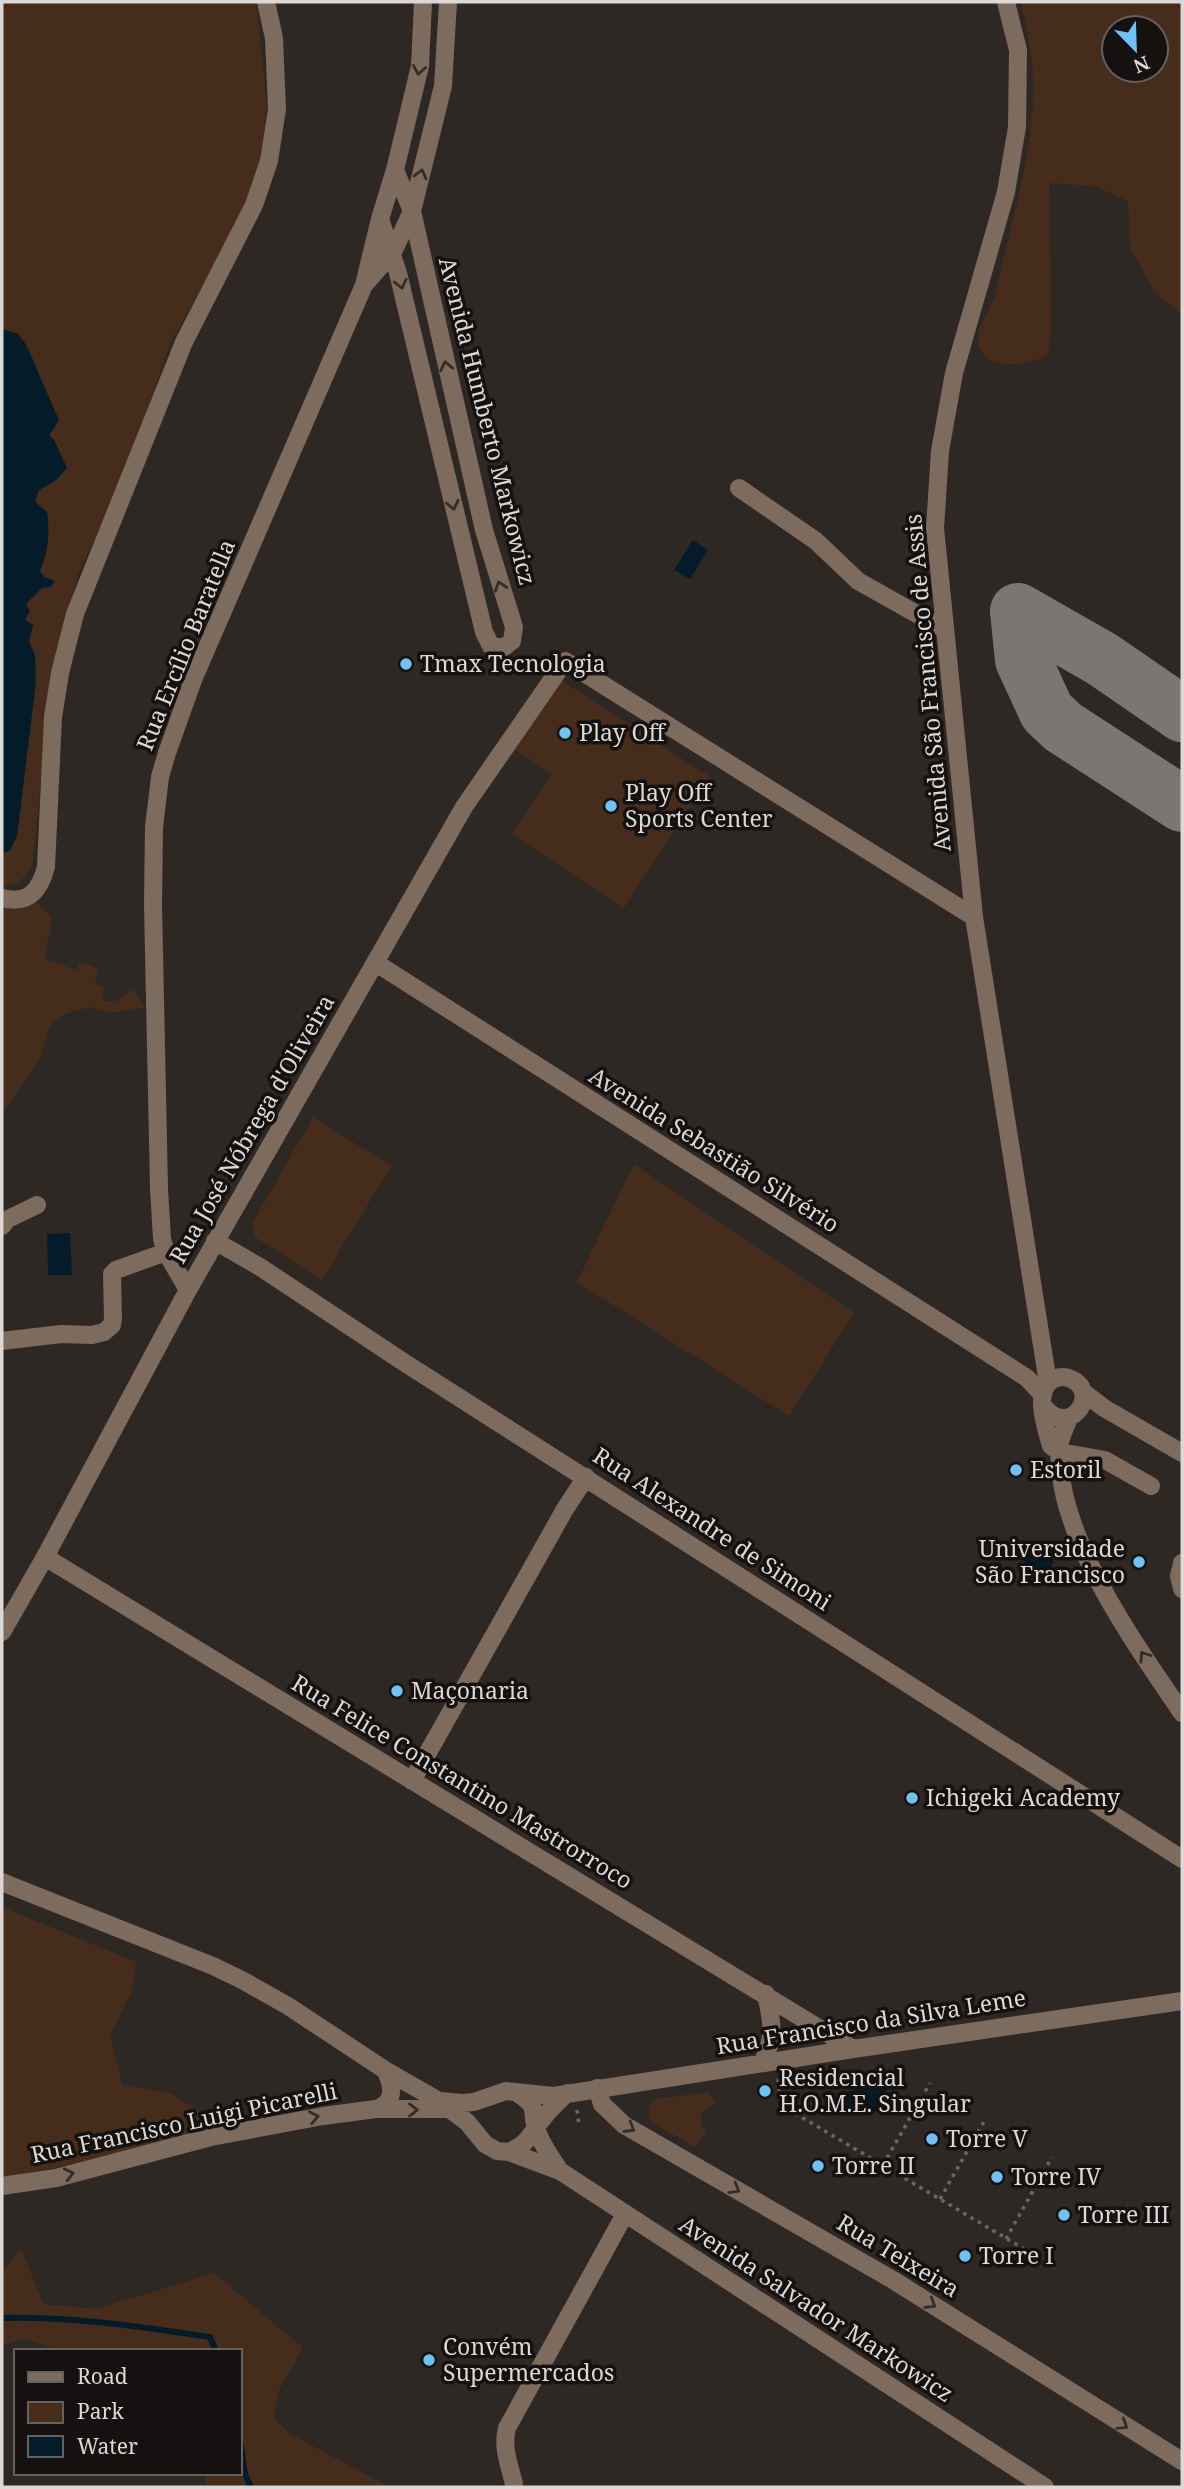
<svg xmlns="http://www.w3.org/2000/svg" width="1184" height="2489" viewBox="0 0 1184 2489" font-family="'Noto Serif',serif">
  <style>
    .green { fill: #462d1b; fill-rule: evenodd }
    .water { fill: #041b29 }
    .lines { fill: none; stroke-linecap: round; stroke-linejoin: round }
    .stream { stroke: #041b29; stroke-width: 6 }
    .taxiway { stroke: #7c7672; stroke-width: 56 }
    .path { stroke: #6c6764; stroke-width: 3.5; stroke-dasharray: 3.5 5; stroke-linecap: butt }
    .minor { stroke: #7d6b5e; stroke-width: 18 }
    .oneway { stroke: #342c27 }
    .poi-dot { fill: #71c1f4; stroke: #141110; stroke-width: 2.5 }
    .labels { text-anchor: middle; stroke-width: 7; stroke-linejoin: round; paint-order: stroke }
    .street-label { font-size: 23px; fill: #dcd8d5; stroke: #141110 }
    .poi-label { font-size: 23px; fill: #dcd8d5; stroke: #141110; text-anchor: start }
  </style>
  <rect width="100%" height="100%" fill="#2e2824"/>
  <path class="green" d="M2 2H256L267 104 262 153 248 197 215 263 170 344 136 442 109 510 78 574 56 659 49 698 33 863C25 878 19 885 2 887V853L9 850 35 655 29 642 33 625 25 620V604L42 588 54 581 44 577 40 571C48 551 50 534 47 512L35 502 39 490 56 480 67 468 54 440 49 435 56 427C50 408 33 345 18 334 14 332 6 331 2 329Z
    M1021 2H1182V314L1155 293 1130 247 1128 201 1094 186 1049 183 1051 323 1048 355C1029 365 985 373 979 344 975 330 988 313 993 300 997 292 998 283 1000 274 1015 210 1036 142 1033 75 1032 51 1026 26 1021 2ZM1114 28H1156V70H1114Z
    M556 677 710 777 624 908 512 834 552 774 510 746Z
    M35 902C66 923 42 936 46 960L76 970 81 962 98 969 95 984 104 988 103 1001H117L134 989 144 1008 110 1013 90 1007 68 1013 56 1020 49 1027 40 1059 2 1114V908H18Z
    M313 1117 391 1166 322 1280 255 1237 252 1224Z
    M634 1164 854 1313 789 1416 577 1282Z
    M2 1907 136 1962 132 1990 110 2036 122 2084 171 2094 220 2123 166 2147 2 2178Z
    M708 2092 716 2103 704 2110 700 2116 702 2127 707 2130 696 2147 656 2125 648 2117 650 2105 656 2099Z
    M21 2248 43 2304 96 2309 214 2273 303 2348 279 2390 274 2418 290 2434 390 2487H206L205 2473H240V2351H61L25 2339 2 2346V2271Z"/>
  <path class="water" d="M2 329 18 334 26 345 59 420 49 435 54 440 67 468 56 480 39 490 35 502 47 512C50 534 48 551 40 571L44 577 55 581 51 587 42 588 26 604 30 611 25 620 33 625 29 642 35 655 36 682 17 837 9 851 2 853Z
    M693 540 708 550 690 579 674 570Z
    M70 1233 72 1275H48L47 1234Z
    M1023 1542 1054 1562 1046 1575 1015 1555Z
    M883 2071 890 2109 847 2116 843 2092 870 2088 869 2073Z"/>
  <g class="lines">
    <path class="stream" d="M2 2318C71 2316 141 2327 210 2337L216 2351
      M240 2441 245 2474 251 2487"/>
    <path class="taxiway" d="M1018 611 1023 660 1047 712 1063 727 1182 804
      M1018 611 1102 659 1182 714"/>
    <path class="path" d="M778 2079 781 2105 1058 2269
      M577 2110 579 2125
      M883 2165 930 2083
      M940 2199 986 2118
      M1006 2239 1052 2157"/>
    <path class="minor" d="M423 2 420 66 395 170 380 219 364 285 393 252 412 211 443 86 448 2
      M1006 2 1018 50 1017 127 1006 192 954 373 940 451 935 528 974 917 1048 1383
      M380 219 398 273 484 632 491 646 503 648 512 641 514 627 484 530 412 211 395 170
      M739 488 816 541 858 581 945 630
      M2 898C29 905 40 890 46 867L53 717 60 673 75 614 184 342 254 205 269 161 277 109 274 38 266 2
      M376 963 1027 1378 1042 1394
      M2 1226 8 1219 37 1205
      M215 1241 260 1267 405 1363 1182 1859
      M188 1290 166 1252 162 1239 159 1188 153 905 154 827 160 777 167 753 193 680 364 285
      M2 1341 61 1334 92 1335 104 1332 112 1325 113 1318 112 1274 116 1270 166 1252
      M1083 1392 1104 1408 1182 1453
      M1042 1404C1067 1441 1101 1395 1073 1380 1066 1376 1059 1376 1052 1380 1033 1392 1046 1428 1051 1446L1060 1452 1105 1460 1151 1486
      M1069 1418C1066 1426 1061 1435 1060 1443 1052 1531 1135 1643 1182 1713
      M45 1557 853 2049
      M1182 1563 1179 1576 1182 1589
      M2 1632 45 1557 188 1290 464 807 565 661 974 917
      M412 1781 565 1509 586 1477
      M2 1882 213 1966 242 1980 288 2006 385 2070 439 2101 467 2122 485 2144 497 2151 509 2152 560 2171 1045 2487
      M762 2063C776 2036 772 2022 766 1994
      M597 2088 602 2104 624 2125 893 2280 1182 2461
      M517 2093C542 2109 529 2111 537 2131 542 2145 552 2159 560 2171
      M440 2101 462 2103 474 2102 506 2091 554 2096 853 2049 1182 2001
      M376 2109C396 2103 393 2085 385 2070
      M509 2152C530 2143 530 2133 544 2117 551 2108 559 2101 567 2093
      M2 2186 56 2178 211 2137 323 2116 376 2109H450
      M514 2484C509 2464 502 2447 507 2428L625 2214"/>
  </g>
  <defs><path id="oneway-chevron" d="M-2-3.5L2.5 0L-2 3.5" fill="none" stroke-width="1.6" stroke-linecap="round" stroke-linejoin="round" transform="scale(1.75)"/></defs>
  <g class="oneway">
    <use href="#oneway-chevron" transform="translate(419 70) rotate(99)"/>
    <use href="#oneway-chevron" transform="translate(421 174) rotate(-76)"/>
    <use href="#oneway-chevron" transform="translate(401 284) rotate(77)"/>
    <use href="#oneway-chevron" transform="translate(446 366) rotate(-102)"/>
    <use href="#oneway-chevron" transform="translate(453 505) rotate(77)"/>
    <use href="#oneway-chevron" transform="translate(500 586) rotate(-108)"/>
    <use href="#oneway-chevron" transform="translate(1144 1656) rotate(-124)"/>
    <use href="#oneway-chevron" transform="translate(413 2110) rotate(-1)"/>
    <use href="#oneway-chevron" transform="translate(314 2117) rotate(-11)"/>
    <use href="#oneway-chevron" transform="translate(630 2128) rotate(31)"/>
    <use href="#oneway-chevron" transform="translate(69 2174) rotate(-14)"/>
    <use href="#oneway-chevron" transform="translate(735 2189) rotate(30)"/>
    <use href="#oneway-chevron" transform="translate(931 2304) rotate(32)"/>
    <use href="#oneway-chevron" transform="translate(1123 2425) rotate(32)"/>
  </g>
  <g class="poi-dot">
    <circle cx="406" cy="664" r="7"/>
    <circle cx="565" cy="733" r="7"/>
    <circle cx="611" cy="806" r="7"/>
    <circle cx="1016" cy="1470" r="7"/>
    <circle cx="1139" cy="1562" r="7"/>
    <circle cx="397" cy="1691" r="7"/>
    <circle cx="912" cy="1798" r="7"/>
    <circle cx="765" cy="2091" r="7"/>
    <circle cx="932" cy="2139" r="7"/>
    <circle cx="818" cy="2166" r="7"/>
    <circle cx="997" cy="2177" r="7"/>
    <circle cx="1064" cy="2215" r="7"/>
    <circle cx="965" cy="2256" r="7"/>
    <circle cx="429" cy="2360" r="7"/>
  </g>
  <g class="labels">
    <g class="street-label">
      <text transform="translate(487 421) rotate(76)" y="8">Avenida Humberto Markowicz</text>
      <text transform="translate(186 645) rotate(-68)" y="8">Rua Ercílio Baratella</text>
      <text transform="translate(928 683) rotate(-95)" y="8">Avenida São Francisco de Assis</text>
      <text transform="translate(252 1129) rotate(-60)" y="8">Rua José Nóbrega d'Oliveira</text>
      <text transform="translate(714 1150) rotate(32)" y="8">Avenida Sebastião Silvério</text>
      <text transform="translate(712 1529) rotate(33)" y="8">Rua Alexandre de Simoni</text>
      <text transform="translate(462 1782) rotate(31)" y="8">Rua Felice Constantino Mastrorroco</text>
      <text transform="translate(871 2022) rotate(-9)" y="8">Rua Francisco da Silva Leme</text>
      <text transform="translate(184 2123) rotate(-12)" y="8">Rua Francisco Luigi Picarelli</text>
      <text transform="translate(898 2256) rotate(31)" y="8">Rua Teixeira</text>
      <text transform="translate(816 2309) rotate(33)" y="8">Avenida Salvador Markowicz</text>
    </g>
    <g class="poi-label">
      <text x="420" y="672">Tmax Tecnologia</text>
      <text x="579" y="741">Play Off</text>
      <text x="625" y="801">Play Off<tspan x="625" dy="26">Sports Center</tspan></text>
      <text x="1030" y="1478">Estoril</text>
      <text x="1125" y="1557" text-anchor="end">Universidade<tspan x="1125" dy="26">São Francisco</tspan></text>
      <text x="411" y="1699">Maçonaria</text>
      <text x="926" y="1806">Ichigeki Academy</text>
      <text x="779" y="2086">Residencial<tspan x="779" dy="26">H.O.M.E. Singular</tspan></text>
      <text x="946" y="2147">Torre V</text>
      <text x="832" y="2174">Torre II</text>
      <text x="1011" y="2185">Torre IV</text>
      <text x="1078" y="2223">Torre III</text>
      <text x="979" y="2264">Torre I</text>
      <text x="443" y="2355">Convém<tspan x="443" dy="26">Supermercados</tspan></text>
    </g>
  </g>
  <rect width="1184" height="2489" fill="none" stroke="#dcd8d5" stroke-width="7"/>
  <rect x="14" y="2349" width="228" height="126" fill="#141110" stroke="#64615f" stroke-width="2"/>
  <rect x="28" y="2372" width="35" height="10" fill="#7d6b5e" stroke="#64615f" stroke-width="2"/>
  <text x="77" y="2384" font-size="21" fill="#dcd8d5">Road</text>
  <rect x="28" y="2402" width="35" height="21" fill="#462d1b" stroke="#64615f" stroke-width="2"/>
  <text x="77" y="2419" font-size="21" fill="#dcd8d5">Park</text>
  <rect x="28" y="2436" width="35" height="21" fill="#041b29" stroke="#64615f" stroke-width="2"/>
  <text x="77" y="2454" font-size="21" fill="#dcd8d5">Water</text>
  <g transform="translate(1135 49) rotate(157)"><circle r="33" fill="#141110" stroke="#64615f" stroke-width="2"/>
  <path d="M0-5L12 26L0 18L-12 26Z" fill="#71c1f4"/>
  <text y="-10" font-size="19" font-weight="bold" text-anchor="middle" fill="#dcd8d5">N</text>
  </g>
</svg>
